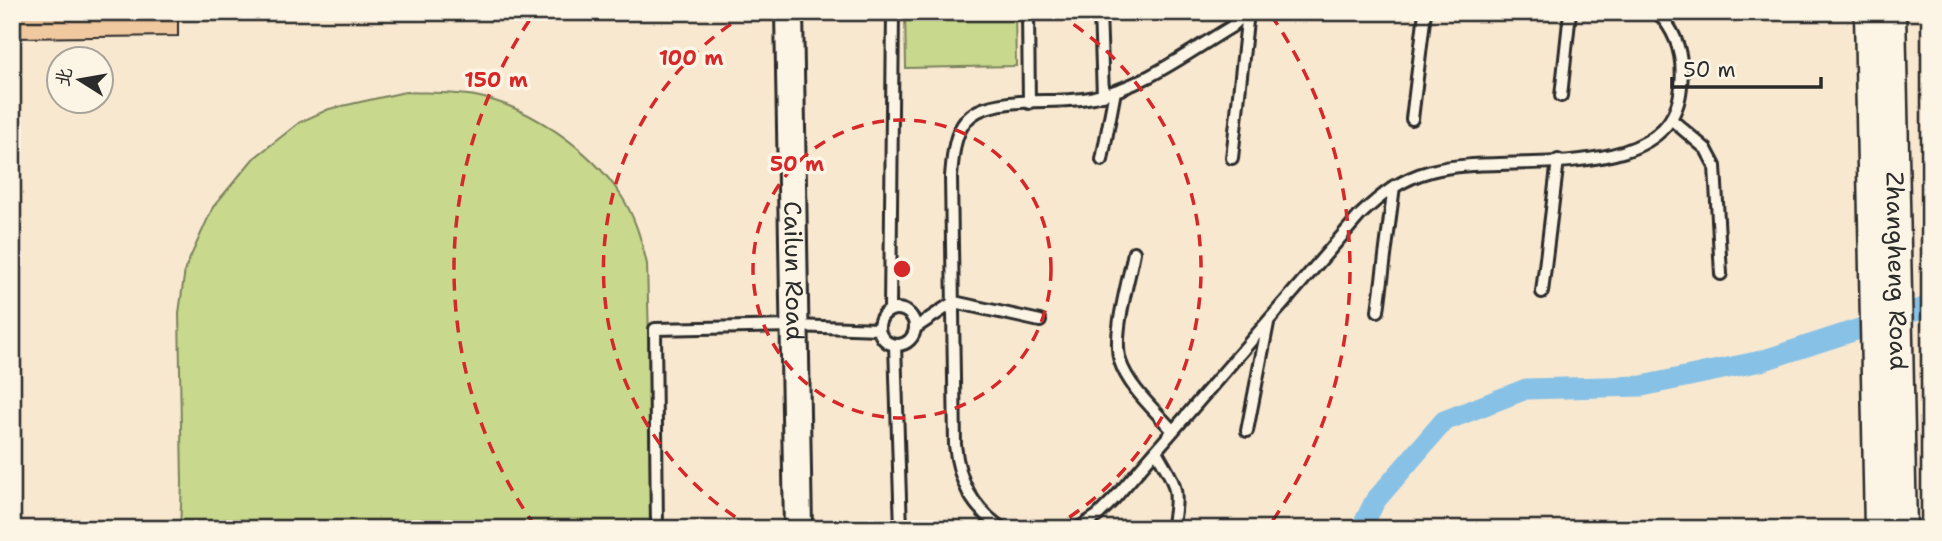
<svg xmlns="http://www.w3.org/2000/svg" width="1942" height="541" viewBox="0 0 1942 541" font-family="'Shantell Sans','LXGW WenKai TC',sans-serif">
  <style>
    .green { fill: #c8d88d; stroke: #7a825c; stroke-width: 2 }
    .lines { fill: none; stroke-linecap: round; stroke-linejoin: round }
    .canal { stroke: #87c2e6; stroke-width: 21 }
    .building { fill: #f1c9a0; stroke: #2b2b2b; stroke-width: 2 }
    .service-casing { stroke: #2b2b2b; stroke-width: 16 }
    .tertiary-casing { stroke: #2b2b2b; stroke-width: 32 }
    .secondary-casing { stroke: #2b2b2b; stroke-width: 33 }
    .service { stroke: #fcf5e5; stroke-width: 10 }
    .tertiary { stroke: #fcf5e5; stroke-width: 26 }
    .secondary { stroke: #fcf5e5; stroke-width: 28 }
    .ring { fill: none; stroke: #d62828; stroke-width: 3.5; stroke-dasharray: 12 9 }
    .labels { text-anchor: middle; stroke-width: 7; stroke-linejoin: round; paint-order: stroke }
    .street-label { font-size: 24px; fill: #2b2b2b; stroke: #fcf5e5 }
    .centre { fill: #d62828; stroke: #fcf5e5; stroke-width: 3.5 }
    .ring-label { font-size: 21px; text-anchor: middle; font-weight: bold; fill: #d62828; stroke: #fcf5e5; stroke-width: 7; stroke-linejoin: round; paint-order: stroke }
  </style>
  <rect width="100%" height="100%" fill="#f9e8d0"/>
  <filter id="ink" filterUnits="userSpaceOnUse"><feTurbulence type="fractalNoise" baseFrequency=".0143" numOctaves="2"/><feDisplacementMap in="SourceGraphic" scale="14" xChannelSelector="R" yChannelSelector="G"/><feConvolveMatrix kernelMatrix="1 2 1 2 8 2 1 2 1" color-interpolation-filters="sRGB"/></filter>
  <g filter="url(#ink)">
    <path class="green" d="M905 12H1015L1016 66 906 68Z
      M405 92C429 93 452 92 475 96 529 106 590 149 620 194 635 216 641 239 647 264L654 527 180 529 182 483 179 313 185 269 213 207 253 159 300 122 329 109Z"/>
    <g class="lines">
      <path class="canal" d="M1361 529 1375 501 1444 421 1526 389 1642 386 1761 361 1930 306"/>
    </g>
    <path class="building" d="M12 12H178V36L12 38Z"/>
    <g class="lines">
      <defs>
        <path id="service" d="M1028 12 1029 103
          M1100 12 1103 95
          M1561 96 1570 12
          M1412 119 1425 12
          M1672 120 1706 149 1715 166 1721 274
          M1232 158 1248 12
          M1102 160 1115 91
          M1134 252C1129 280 1112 334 1120 361 1129 388 1155 410 1173 431
          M1542 292 1558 160
          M879 327a18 18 0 1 1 36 0a18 18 0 1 1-36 0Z
          M890 310 893 12
          M1378 311 1394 186
          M915 328 954 302 1040 321
          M895 345 901 529
          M1247 431 1268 323
          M1156 451C1176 486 1180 488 1172 529
          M657 529 655 329 794 326 879 329
          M1003 529C972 508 959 482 955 445L951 177C953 153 954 123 978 111 1009 96 1060 105 1094 97 1143 87 1189 52 1231 27L1247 12
          M1077 529 1097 516 1114 499 1360 215C1382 194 1401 179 1431 171 1504 151 1673 190 1681 86 1684 58 1677 32 1657 12"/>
        <g id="tertiary">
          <path id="s1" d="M789 12 798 529"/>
        </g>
        <g id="secondary">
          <path d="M1869 12 1879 529"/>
          <path id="s2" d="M1891 12 1902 529"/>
        </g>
      </defs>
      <use href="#service" class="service-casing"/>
      <use href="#tertiary" class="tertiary-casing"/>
      <use href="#secondary" class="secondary-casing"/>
      <use href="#service" class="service"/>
      <use href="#tertiary" class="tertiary"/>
      <use href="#secondary" class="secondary"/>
    </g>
  </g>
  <g class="ring">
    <circle cx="902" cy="269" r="149"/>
    <path d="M753 528A299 299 0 0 1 748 13M1056 13A299 299 0 0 1 1052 528"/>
    <path d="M535 526A448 448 0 0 1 533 15M1271 15A448 448 0 0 1 1269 526"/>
  </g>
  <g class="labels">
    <g class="street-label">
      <text dy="8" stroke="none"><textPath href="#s2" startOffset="259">Zhangheng Road</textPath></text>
      <text dy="8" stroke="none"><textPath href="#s1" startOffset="259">Cailun Road</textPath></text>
    </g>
  </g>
  <circle cx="902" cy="269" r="10" class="centre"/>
  <g class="ring-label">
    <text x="691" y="65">100 m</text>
    <text x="496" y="87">150 m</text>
    <text x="797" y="171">50 m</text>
  </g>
  <rect width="1942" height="541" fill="none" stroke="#fcf5e5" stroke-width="42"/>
  <rect x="21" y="21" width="1900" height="499" fill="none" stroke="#2b2b2b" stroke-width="2.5" filter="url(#ink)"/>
  <g transform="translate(80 80) rotate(281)"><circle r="33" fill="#fcf5e5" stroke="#a8a49b" stroke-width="2"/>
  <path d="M0-5L12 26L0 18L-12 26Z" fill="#2b2b2b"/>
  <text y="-10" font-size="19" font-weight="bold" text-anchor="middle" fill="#2b2b2b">北</text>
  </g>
  <path d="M1672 77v10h149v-10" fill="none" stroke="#2b2b2b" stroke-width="3.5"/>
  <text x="1683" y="77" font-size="21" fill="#2b2b2b" stroke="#fcf5e5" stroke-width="5" paint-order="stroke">50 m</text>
</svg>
